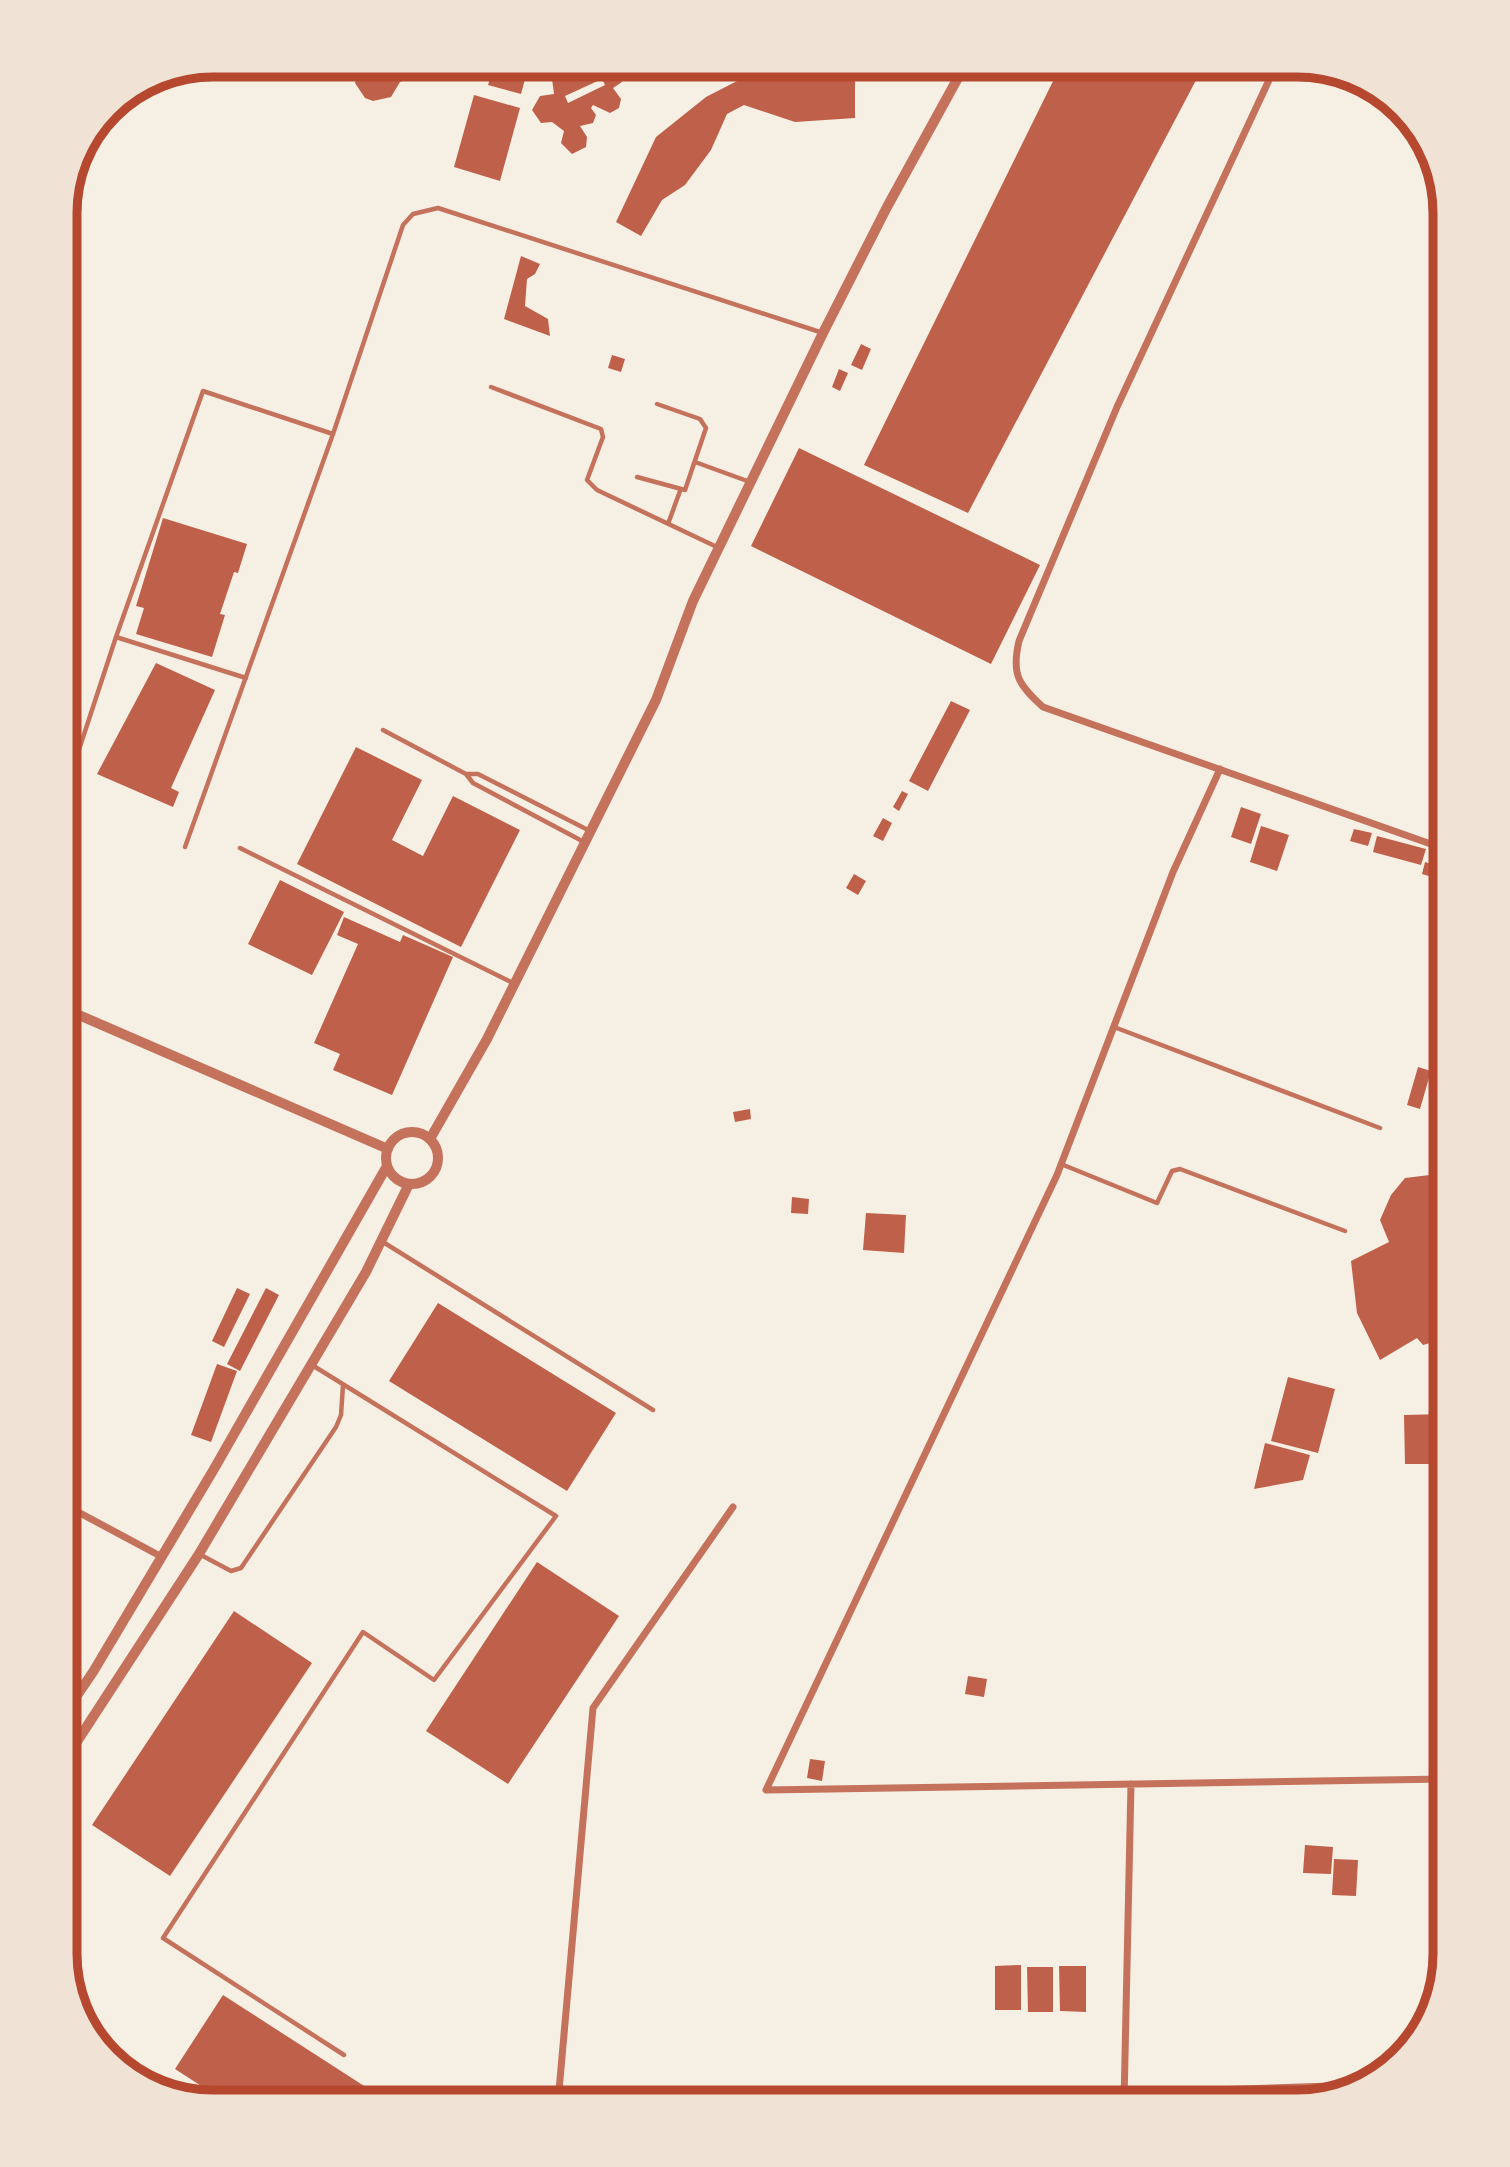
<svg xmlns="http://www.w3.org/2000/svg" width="1510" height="2167" viewBox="0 0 1510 2167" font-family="'Fira Sans',sans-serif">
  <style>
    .building { fill: #bf614a; fill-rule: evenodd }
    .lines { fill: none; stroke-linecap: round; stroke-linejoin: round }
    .service { stroke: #c5725c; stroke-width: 4.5 }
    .minor { stroke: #c5725c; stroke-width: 7 }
    .tertiary { stroke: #c5725c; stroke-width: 10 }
    .rim { fill: none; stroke: #b5482f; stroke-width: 9 }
  </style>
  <rect width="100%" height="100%" fill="#f6efe4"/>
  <path class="building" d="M259 65H272L269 76 256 73Z
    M359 65H447L437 71 422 70 400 82 391 97 373 101 365 98 355 83Z
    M494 65 527 72 521 94 488 85Z
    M577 65H602L603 70 613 68 622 82 613 88 621 99 619 108 610 113 593 105 591 108 596 115 593 123 580 126 587 137 586 147 572 154 561 143 564 131 552 122 541 123 532 110 540 96 554 94 552 79 555 70 568 68 575 77 579 75ZM602 79 605 85 568 103 565 96Z
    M1061 65H1204L968 513 864 465Z
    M798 70 855 79V118L795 122 744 105 727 114 711 150 685 185 662 200 641 236 616 222 656 137 706 97 741 79Z
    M474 95 520 108 500 181 454 167Z
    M521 256 540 264 535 274 527 279 525 306 548 319 550 336 504 319Z
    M861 344 871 349 862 370 851 365Z
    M612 355 625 359 621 372 608 368Z
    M839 369 848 373 840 391 832 387Z
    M799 448 1040 565 991 664 751 546Z
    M163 518 247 544 238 573 234 572 220 614 225 615 212 657 136 634 144 608 136 606Z
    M156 663 215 690 171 788 179 792 173 807 97 774Z
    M951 701 970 710 928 791 909 781Z
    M356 747 422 780 392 840 423 856 453 796 520 830 461 947 297 864Z
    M902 791 908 794 899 811 893 807Z
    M1241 807 1261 814 1251 844 1231 837Z
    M883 818 892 823 883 841 873 836Z
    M1261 826 1289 835 1277 871 1250 862Z
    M1354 829 1372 833 1368 846 1350 841Z
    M1377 836 1426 849 1421 865 1373 852Z
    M1425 862 1445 868V881L1422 874Z
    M854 874 866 881 858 895 846 888Z
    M280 880 344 912 312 975 248 944Z
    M344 917 400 942 403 935 453 957 392 1095 333 1070 340 1054 314 1043 358 944 337 935Z
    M1418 1067 1431 1071 1420 1109 1407 1105Z
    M750 1109 751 1119 735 1122 733 1112Z
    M1438 1174 1445 1197V1339L1423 1345 1417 1338 1380 1360 1357 1313 1351 1261 1389 1242 1380 1220 1391 1195 1405 1178Z
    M792 1197 809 1199 808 1214 791 1213Z
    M866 1213 906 1215 904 1253 863 1250Z
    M237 1288 250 1294 224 1347 212 1341Z
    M266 1288 279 1295 240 1371 227 1364Z
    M438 1303 616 1413 567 1491 389 1381Z
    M217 1364 237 1371 211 1442 191 1435Z
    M1288 1377 1335 1389 1318 1453 1271 1441Z
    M1445 1414V1464H1405L1404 1415Z
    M1265 1443 1310 1455 1303 1480 1254 1489Z
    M537 1562 619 1616 508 1784 426 1731Z
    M234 1611 312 1663 170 1876 92 1825Z
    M968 1676 987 1679 984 1697 965 1694Z
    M810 1759 825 1761 822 1781 807 1778Z
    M1305 1845 1333 1847 1331 1874 1303 1873Z
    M1334 1859 1358 1860 1356 1896 1332 1895Z
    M1021 1965V2010H995V1966Z
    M1059 1966H1086V2012L1060 2011Z
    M1027 1967H1053V2012H1028Z
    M223 1995 389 2102H226L175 2069Z"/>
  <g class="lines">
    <path class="service" d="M659 65C683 76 704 80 726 65
      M491 387 601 429 603 437 587 480 597 490 719 548
      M695 462 750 482
      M637 477 685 490 706 428 700 419 657 404
      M668 524 680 491
      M116 637 246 678
      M383 730 466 774
      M68 783 116 637 203 391 333 434
      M584 842 473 783 466 774H478L590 831
      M185 847 333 434 403 225 413 214 438 208 823 333
      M240 848 513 983
      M1114 1027 1380 1128
      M1438 1054 1445 1034
      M1061 1164 1157 1203 1172 1171 1180 1169 1345 1231
      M383 1242 653 1410
      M312 1365 556 1516 434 1680 363 1632 163 1938 344 2055
      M201 1555 231 1571 241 1568 336 1427 341 1415 343 1385"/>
    <path class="minor" d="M1276 65 1117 407 1019 641C1011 675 1019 685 1043 707L1445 849
      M1220 769 1173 872 1057 1175 766 1790 1445 1779
      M65 1505 162 1557
      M1124 2093 1360 2085
      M558 2102 593 1708 733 1507
      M1124 2102 1131 1784"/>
    <path class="tertiary" d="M65 1009 388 1149
      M386 1158a26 26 0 1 1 52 0a26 26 0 1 1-52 0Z
      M430 1139 487 1039 656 700 693 601 823 333 887 207 965 65
      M65 1713 93 1672 214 1469 387 1166
      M65 1760 199 1554 366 1272 409 1184"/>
  </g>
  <path d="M0 0H1510V2167H0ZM213 77H1297A136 136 0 0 1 1433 213V1954A136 136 0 0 1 1297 2090H213A136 136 0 0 1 77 1954V213A136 136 0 0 1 213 77Z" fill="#f1e2d6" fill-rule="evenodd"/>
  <path class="rim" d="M213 77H1297A136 136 0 0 1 1433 213V1954A136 136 0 0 1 1297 2090H213A136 136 0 0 1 77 1954V213A136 136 0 0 1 213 77Z"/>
</svg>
